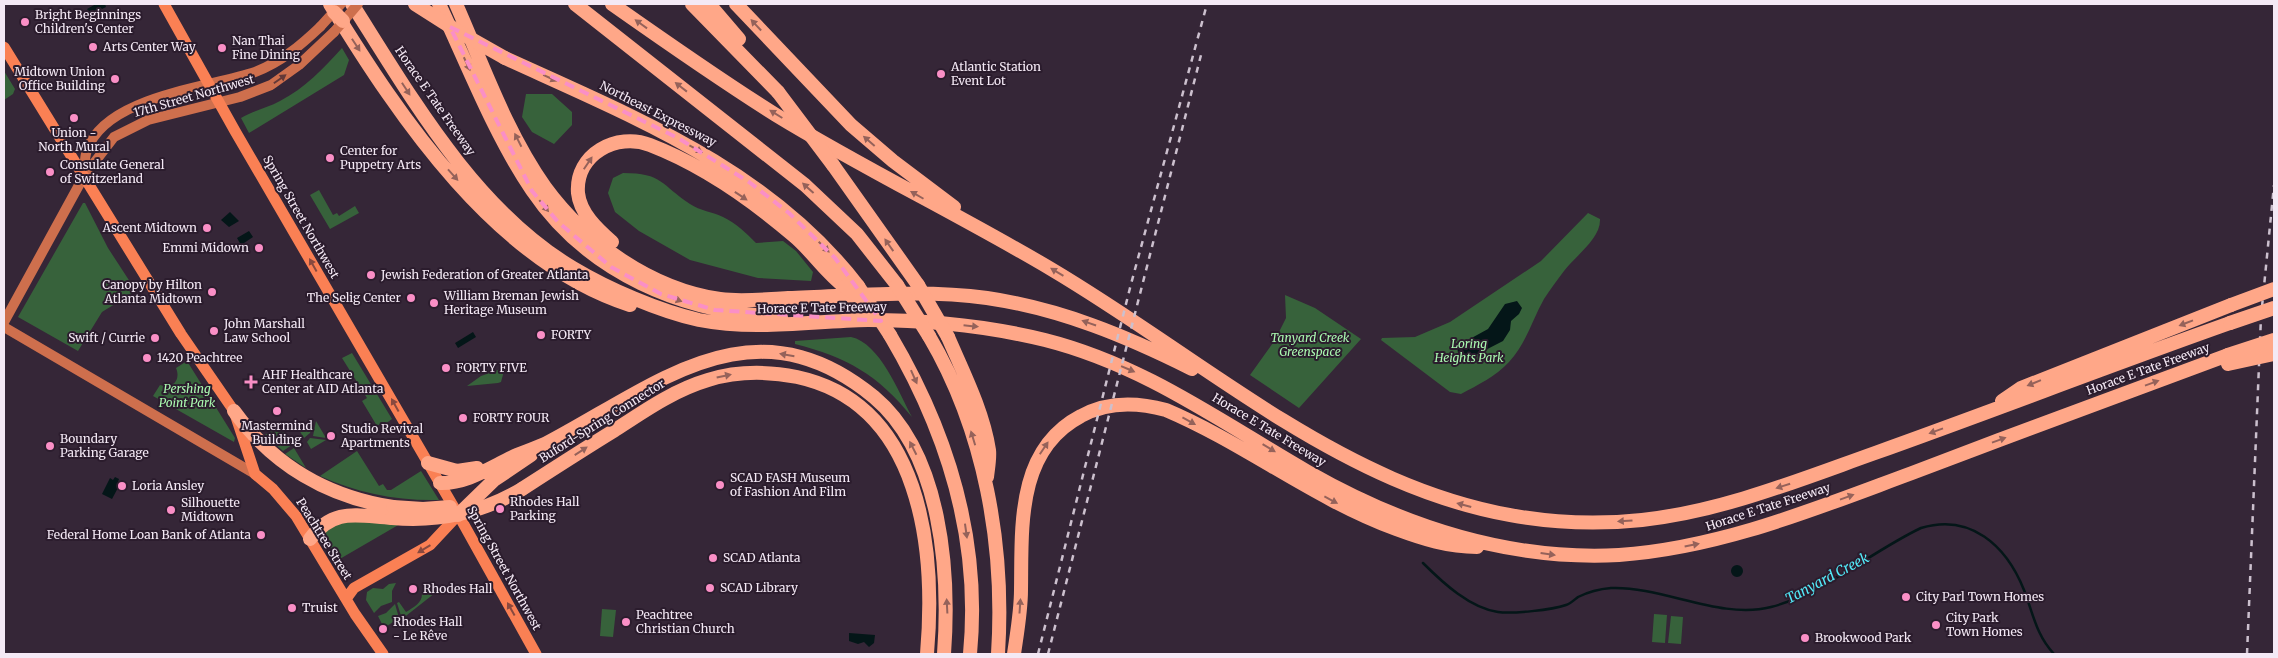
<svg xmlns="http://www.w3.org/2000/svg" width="2278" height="658" viewBox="0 0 2278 658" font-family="Merriweather,serif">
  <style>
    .green { fill: #37623b }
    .water { fill: #041618 }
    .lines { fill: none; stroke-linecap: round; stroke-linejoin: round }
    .stream { stroke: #041618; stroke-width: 2.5 }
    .secondary { stroke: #ce6f4d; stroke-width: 10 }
    .primary { stroke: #fa8054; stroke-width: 11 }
    .highway { stroke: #ffa788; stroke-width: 14 }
    .rail { stroke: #ccc0ce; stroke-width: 2.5; stroke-dasharray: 6 6; stroke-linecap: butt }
    .secondary-bridge { stroke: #ce6f4d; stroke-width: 10 }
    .highway-bridge { stroke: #ffa788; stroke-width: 14 }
    .oneway { fill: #95625a }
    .oneway2 { fill: #643938 }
    .oneway3 { fill: #88493f }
    .marked { fill: none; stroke: #fa8fc6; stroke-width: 4; stroke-dasharray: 10 6; stroke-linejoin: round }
    .poi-dot { fill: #fa8fc6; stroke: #2b1c2d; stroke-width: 2 }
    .labels { text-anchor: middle; stroke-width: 4; stroke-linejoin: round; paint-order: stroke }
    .poi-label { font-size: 12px; fill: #f4e9f5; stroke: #2b1c2d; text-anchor: start }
    .street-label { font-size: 12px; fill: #f4e9f5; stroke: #2b1c2d }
    .park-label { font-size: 12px; font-style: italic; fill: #aafab0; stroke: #2b1c2d }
    .water-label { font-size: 14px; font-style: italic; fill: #53ebf9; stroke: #2b1c2d }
  </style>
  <rect width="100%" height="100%" fill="#352637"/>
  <path class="green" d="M342 48 349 60 344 75 249 133 241 118C253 111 267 108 280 101 305 88 323 69 342 48Z
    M4 71 15 89 13 94 4 100Z
    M526 94H552L572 112V125L554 144 532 132 522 117Z
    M623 173C663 173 661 185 690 204 700 211 713 212 723 217 736 223 746 233 756 243L783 241 796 251 813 272 811 281 758 278 690 260 639 231 615 212 608 193 613 178Z
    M319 190 333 215 337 213 339 216 355 206 359 213 330 229 310 195Z
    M83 203H85L108 248 136 291 102 312 78 351 18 317Z
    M1588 213 1600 219C1601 239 1575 256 1564 271 1557 280 1550 290 1544 299 1532 320 1526 344 1509 362 1496 376 1478 385 1461 394L1450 392 1381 340 1382 338 1415 337 1450 322 1541 261Z
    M1285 295 1315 308 1361 339 1299 408 1250 375 1275 340 1286 318Z
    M851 337C880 343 899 393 912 417 878 375 847 357 795 344V341Z
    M352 353 392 419 385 424 383 422 377 426 362 401 367 398 342 358Z
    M187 361 235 438 234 442 153 396 160 385C173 389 181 380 176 368Z
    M501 369 504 371 501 382 498 383 467 386 481 376Z
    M314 421 310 433 304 438 299 430Z
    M316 421 326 438 313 436Z
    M276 428 278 431 282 429 292 445 283 451 265 435Z
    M310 438 326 440 311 449 307 442Z
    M294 448 306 468 285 454Z
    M357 451 379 486 383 484 387 490H391L421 471 439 500C396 501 358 493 320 476Z
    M336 520 400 524 338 560 323 535Z
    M430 580 436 586 435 593 402 619 397 603 399 602 406 612C414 607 422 603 422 594L434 585Z
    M396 583 392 591V602L381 606 374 613 366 600 367 592 373 588 383 589 389 584Z
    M395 604 399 618 387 626H383L378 616 386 613Z
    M602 609 616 610 613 637 600 636Z
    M1654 614 1667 615 1665 643 1652 642Z
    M1671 616 1683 617 1681 644 1668 643Z"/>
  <path class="water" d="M96 4H105L106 7 102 9 100 7 95 14 93 11 90 13 87 9Z
    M230 212 239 221 229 227 221 220Z
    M249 231 253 237 241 245 237 238Z
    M1517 301 1522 308 1519 314 1511 321 1510 330 1503 341 1464 361 1459 360 1457 346 1488 329 1505 304Z
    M473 332 476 337 458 348 455 343Z
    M115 477 119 479 118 482 120 484 112 499 102 494 110 478 113 480Z
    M1731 571a6 6 0 1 1 12 0a6 6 0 1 1-12 0Z
    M849 633 875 635 874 643 869 647 864 642 858 644 849 641Z"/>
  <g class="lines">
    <path class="stream" d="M1423 563C1443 583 1470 608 1498 612 1512 614 1552 610 1566 605 1570 604 1574 600 1578 597 1588 592 1599 589 1611 588 1663 586 1720 620 1771 607 1823 594 1872 551 1921 528 1970 513 2006 545 2024 590 2033 613 2036 635 2054 654"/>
    <path class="secondary" d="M84 176C85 167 84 158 87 150 106 96 208 88 255 72 281 62 300 46 320 27
      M4 322 84 176 114 137 148 120 240 97 271 85 299 65 334 32
      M4 327 255 474"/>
    <path class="primary" d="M164 4 235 131 463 523 536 654
      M4 47 181 334 234 411 255 474 273 489 296 516 355 614 383 654
      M346 599 354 588 430 545 458 515"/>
    <path class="highway" d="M330 4C400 118 496 262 630 305
      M352 4C411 97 475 210 573 268 608 289 659 311 699 320 755 331 811 321 868 320 927 320 988 326 1045 340 1144 365 1221 422 1308 472 1403 526 1508 561 1619 555 1721 548 1817 508 1912 473 2017 433 2122 394 2228 355
      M439 4C467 63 495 136 532 190 588 273 683 313 781 317
      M456 4C483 65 506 132 545 187 586 243 651 289 720 299 743 302 766 299 788 298 855 296 921 289 987 298 1061 309 1126 336 1192 369
      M575 4 805 185 857 234 897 285
      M612 4C666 42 720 80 776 115 866 170 960 215 1051 269 1242 382 1400 545 1642 520 1723 511 1799 480 1875 453 1993 411 2111 365 2230 323
      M692 4 778 92
      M709 4 739 39
      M736 4 851 125 893 161 954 207
      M505 58C634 117 769 170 858 286
      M833 165 918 285
      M612 242C597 229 580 213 578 193 575 154 617 132 650 145 702 165 752 200 794 236 812 251 826 273 845 287
      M890 335C948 433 981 540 970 654
      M929 336C985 431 1005 546 998 654
      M948 337C963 372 983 411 989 450 990 458 988 468 987 477
      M2002 401 2021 388 2231 305
      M234 411C273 465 328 497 393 507
      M428 463 457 471 477 468
      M440 483C468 484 492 466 517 455 526 451 536 448 545 444 656 386 752 297 874 397 942 454 950 573 944 654
      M522 489C553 469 584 449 615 430 644 411 674 390 708 380 737 371 767 371 797 377 922 404 936 550 927 654
      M458 515 494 480 531 455
      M310 539C334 507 357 516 392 518
      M1014 654C1017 633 1021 611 1021 590 1022 527 1016 450 1081 416 1108 401 1137 402 1166 410 1246 444 1314 499 1396 529 1423 539 1448 547 1477 547"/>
    <path class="rail" d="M1038 654 1131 284 1207 4
      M1048 654 1201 55
      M2247 654 2261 317 2274 185"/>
    <path class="secondary-bridge" d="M320 27 341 4
      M334 32 358 4"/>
    <path class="highway-bridge" d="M415 4 459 32 505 58
      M334 12 343 21
      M778 92 833 165
      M897 285 929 336
      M918 285 948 337
      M858 286 890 335
      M845 287 864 300
      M2231 305 2274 289
      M2230 323 2274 308
      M2228 355 2274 340
      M2228 364 2274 354
      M393 507 423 509 450 507
      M392 518C440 522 481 513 522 489"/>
  </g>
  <defs><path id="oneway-solid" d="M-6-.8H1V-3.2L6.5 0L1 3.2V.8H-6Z" transform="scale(1.25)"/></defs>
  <g class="oneway">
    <use href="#oneway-solid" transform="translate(641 24) rotate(-144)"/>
    <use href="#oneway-solid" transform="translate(756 25) rotate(-133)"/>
    <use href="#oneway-solid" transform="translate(356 45) rotate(57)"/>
    <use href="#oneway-solid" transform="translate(467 64) rotate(65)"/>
    <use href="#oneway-solid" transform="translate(550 78) rotate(25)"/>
    <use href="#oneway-solid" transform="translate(681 87) rotate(-142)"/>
    <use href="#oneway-solid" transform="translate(406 89) rotate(57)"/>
    <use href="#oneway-solid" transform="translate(776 114) rotate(-148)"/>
    <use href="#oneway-solid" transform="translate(518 140) rotate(-117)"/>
    <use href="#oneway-solid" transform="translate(869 141) rotate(-139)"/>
    <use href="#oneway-solid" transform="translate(696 149) rotate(29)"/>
    <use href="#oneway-solid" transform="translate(588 163) rotate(-56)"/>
    <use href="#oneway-solid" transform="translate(453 175) rotate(48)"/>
    <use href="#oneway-solid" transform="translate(808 188) rotate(-138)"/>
    <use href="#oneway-solid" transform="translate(917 195) rotate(-150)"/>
    <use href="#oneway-solid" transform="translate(741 196) rotate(34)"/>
    <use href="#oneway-solid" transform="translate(544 206) rotate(51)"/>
    <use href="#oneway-solid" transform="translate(889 245) rotate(-125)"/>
    <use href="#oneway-solid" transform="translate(824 247) rotate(45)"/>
    <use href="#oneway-solid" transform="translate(1057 272) rotate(-149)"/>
    <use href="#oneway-solid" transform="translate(675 299) rotate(20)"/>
    <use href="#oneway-solid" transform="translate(1089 323) rotate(-161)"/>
    <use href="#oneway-solid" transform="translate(2186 323) rotate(159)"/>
    <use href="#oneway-solid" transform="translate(971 326) rotate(6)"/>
    <use href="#oneway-solid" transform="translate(787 355) rotate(-170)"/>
    <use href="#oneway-solid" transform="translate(1128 369) rotate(23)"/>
    <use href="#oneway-solid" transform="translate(724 376) rotate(-12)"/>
    <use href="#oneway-solid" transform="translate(914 377) rotate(66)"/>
    <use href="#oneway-solid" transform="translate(2034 383) rotate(158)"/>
    <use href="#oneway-solid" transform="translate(2152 383) rotate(-20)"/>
    <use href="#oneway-solid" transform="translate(1189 421) rotate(29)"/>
    <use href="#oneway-solid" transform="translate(1936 431) rotate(160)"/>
    <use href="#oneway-solid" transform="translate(973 438) rotate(-107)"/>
    <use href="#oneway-solid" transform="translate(1999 440) rotate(-20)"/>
    <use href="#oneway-solid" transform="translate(913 448) rotate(-117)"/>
    <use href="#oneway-solid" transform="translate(1044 448) rotate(-56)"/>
    <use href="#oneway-solid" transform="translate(1269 448) rotate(31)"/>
    <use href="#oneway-solid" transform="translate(581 451) rotate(-33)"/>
    <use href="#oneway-solid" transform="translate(1783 486) rotate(162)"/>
    <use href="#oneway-solid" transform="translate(1847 497) rotate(-20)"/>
    <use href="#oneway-solid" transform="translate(1331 500) rotate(28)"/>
    <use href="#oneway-solid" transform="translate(1464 505) rotate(-165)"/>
    <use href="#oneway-solid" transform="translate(1625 521) rotate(176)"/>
    <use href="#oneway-solid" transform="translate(966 531) rotate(82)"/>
    <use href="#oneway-solid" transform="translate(1692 545) rotate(-11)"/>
    <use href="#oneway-solid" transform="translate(1548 554) rotate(8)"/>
    <use href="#oneway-solid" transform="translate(947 606) rotate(-93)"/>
    <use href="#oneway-solid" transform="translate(1020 606) rotate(-86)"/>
  </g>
  <use class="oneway2" href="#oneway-solid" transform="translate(280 79) rotate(-35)"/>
  <g class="oneway3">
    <use href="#oneway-solid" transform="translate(313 265) rotate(-119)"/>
    <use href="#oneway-solid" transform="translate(395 405) rotate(-119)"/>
    <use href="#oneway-solid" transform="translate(424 549) rotate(149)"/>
    <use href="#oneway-solid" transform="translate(511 609) rotate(-119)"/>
  </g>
  <path class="marked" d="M450 27 678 138 749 182 789 213 835 258 881 321 715 310 661 294 611 267 558 222 532 191Z"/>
  <g class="poi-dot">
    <circle cx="25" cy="22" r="5"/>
    <circle cx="93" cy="47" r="5"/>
    <circle cx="222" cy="48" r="5"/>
    <circle cx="941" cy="74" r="5"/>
    <circle cx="115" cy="79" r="5"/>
    <circle cx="74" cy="118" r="5"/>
    <circle cx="330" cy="158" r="5"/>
    <circle cx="50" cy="172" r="5"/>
    <circle cx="207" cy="228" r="5"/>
    <circle cx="259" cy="248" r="5"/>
    <circle cx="371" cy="275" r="5"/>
    <circle cx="212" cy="292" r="5"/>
    <circle cx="411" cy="298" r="5"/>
    <circle cx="434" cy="303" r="5"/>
    <circle cx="214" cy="331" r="5"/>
    <circle cx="541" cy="335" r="5"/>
    <circle cx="155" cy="338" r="5"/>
    <circle cx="147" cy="358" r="5"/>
    <circle cx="446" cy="368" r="5"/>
    <path d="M248.5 374.5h5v5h5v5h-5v5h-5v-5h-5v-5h5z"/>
    <circle cx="277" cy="411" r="5"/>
    <circle cx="463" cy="418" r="5"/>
    <circle cx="331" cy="436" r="5"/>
    <circle cx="50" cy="446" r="5"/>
    <circle cx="720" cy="485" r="5"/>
    <circle cx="122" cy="486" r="5"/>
    <circle cx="500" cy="509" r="5"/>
    <circle cx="171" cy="510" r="5"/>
    <circle cx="261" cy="535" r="5"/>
    <circle cx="713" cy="558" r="5"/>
    <circle cx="710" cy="588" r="5"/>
    <circle cx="413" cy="589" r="5"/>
    <circle cx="1906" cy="597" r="5"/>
    <circle cx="292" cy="608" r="5"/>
    <circle cx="626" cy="622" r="5"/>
    <circle cx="1936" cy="625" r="5"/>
    <circle cx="383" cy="629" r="5"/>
    <circle cx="1805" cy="638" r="5"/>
  </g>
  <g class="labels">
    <g class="poi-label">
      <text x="35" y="19">Bright Beginnings<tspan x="35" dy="14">Children's Center</tspan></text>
      <text x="232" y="45">Nan Thai<tspan x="232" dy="14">Fine Dining</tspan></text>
      <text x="103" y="51">Arts Center Way</text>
      <text x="951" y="71">Atlantic Station<tspan x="951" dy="14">Event Lot</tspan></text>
      <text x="105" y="76" text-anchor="end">Midtown Union<tspan x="105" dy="14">Office Building</tspan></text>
      <text x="74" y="137" text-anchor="middle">Union -<tspan x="74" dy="14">North Mural</tspan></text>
      <text x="340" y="155">Center for<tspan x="340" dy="14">Puppetry Arts</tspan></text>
      <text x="60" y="169">Consulate General<tspan x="60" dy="14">of Switzerland</tspan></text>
      <text x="197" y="232" text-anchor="end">Ascent Midtown</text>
      <text x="249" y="252" text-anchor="end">Emmi Midown</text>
      <text x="381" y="279">Jewish Federation of Greater Atlanta</text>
      <text x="202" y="289" text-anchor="end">Canopy by Hilton<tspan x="202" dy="14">Atlanta Midtown</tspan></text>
      <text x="444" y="300">William Breman Jewish<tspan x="444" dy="14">Heritage Museum</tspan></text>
      <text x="401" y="302" text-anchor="end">The Selig Center</text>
      <text x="224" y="328">John Marshall<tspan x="224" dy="14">Law School</tspan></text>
      <text x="551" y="339">FORTY</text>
      <text x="145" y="342" text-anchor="end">Swift / Currie</text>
      <text x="157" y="362">1420 Peachtree</text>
      <text x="456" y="372">FORTY FIVE</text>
      <text x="262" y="379">AHF Healthcare<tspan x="262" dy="14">Center at AID Atlanta</tspan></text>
      <text x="473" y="422">FORTY FOUR</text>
      <text x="277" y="430" text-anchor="middle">Mastermind<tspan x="277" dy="14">Building</tspan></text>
      <text x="341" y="433">Studio Revival<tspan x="341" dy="14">Apartments</tspan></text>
      <text x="60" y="443">Boundary<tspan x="60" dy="14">Parking Garage</tspan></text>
      <text x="730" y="482">SCAD FASH Museum<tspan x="730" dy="14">of Fashion And Film</tspan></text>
      <text x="132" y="490">Loria Ansley</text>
      <text x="510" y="506">Rhodes Hall<tspan x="510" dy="14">Parking</tspan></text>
      <text x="181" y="507">Silhouette<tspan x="181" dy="14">Midtown</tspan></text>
      <text x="251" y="539" text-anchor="end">Federal Home Loan Bank of Atlanta</text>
      <text x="723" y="562">SCAD Atlanta</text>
      <text x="720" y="592">SCAD Library</text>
      <text x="423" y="593">Rhodes Hall</text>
      <text x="1916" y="601">City Parl Town Homes</text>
      <text x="302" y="612">Truist</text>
      <text x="636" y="619">Peachtree<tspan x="636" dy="14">Christian Church</tspan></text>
      <text x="1946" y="622">City Park<tspan x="1946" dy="14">Town Homes</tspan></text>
      <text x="393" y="626">Rhodes Hall<tspan x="393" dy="14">- Le Rêve</tspan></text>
      <text x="1815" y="642">Brookwood Park</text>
    </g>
    <g class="street-label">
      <text transform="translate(194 96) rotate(-16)" y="4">17th Street Northwest</text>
      <text transform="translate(435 101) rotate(55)" y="4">Horace E Tate Freeway</text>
      <text transform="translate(658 114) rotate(27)" y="4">Northeast Expressway</text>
      <text transform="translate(301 217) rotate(60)" y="4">Spring Street Northwest</text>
      <text transform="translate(822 308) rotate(-1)" y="4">Horace E Tate Freeway</text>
      <text transform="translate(2148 369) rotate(-20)" y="4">Horace E Tate Freeway</text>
      <text transform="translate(602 421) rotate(-32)" y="4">Buford-Spring Connector</text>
      <text transform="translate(1269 430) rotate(31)" y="4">Horace E Tate Freeway</text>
      <text transform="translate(1768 507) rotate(-18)" y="4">Horace E Tate Freeway</text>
      <text transform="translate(324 539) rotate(58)" y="4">Peachtree Street</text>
      <text transform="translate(504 568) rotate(61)" y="4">Spring Street Northwest</text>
    </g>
    <g class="park-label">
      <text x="1310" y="342">Tanyard Creek<tspan x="1310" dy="14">Greenspace</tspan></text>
      <text x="1469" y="348">Loring<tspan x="1469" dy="14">Heights Park</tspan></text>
      <text x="187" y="393">Pershing<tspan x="187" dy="14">Point Park</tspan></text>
    </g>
    <g class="water-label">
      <text transform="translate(1827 578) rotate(-28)" y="5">Tanyard Creek</text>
    </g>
  </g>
  <rect width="2278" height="658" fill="none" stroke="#f4e9f5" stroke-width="10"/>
</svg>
